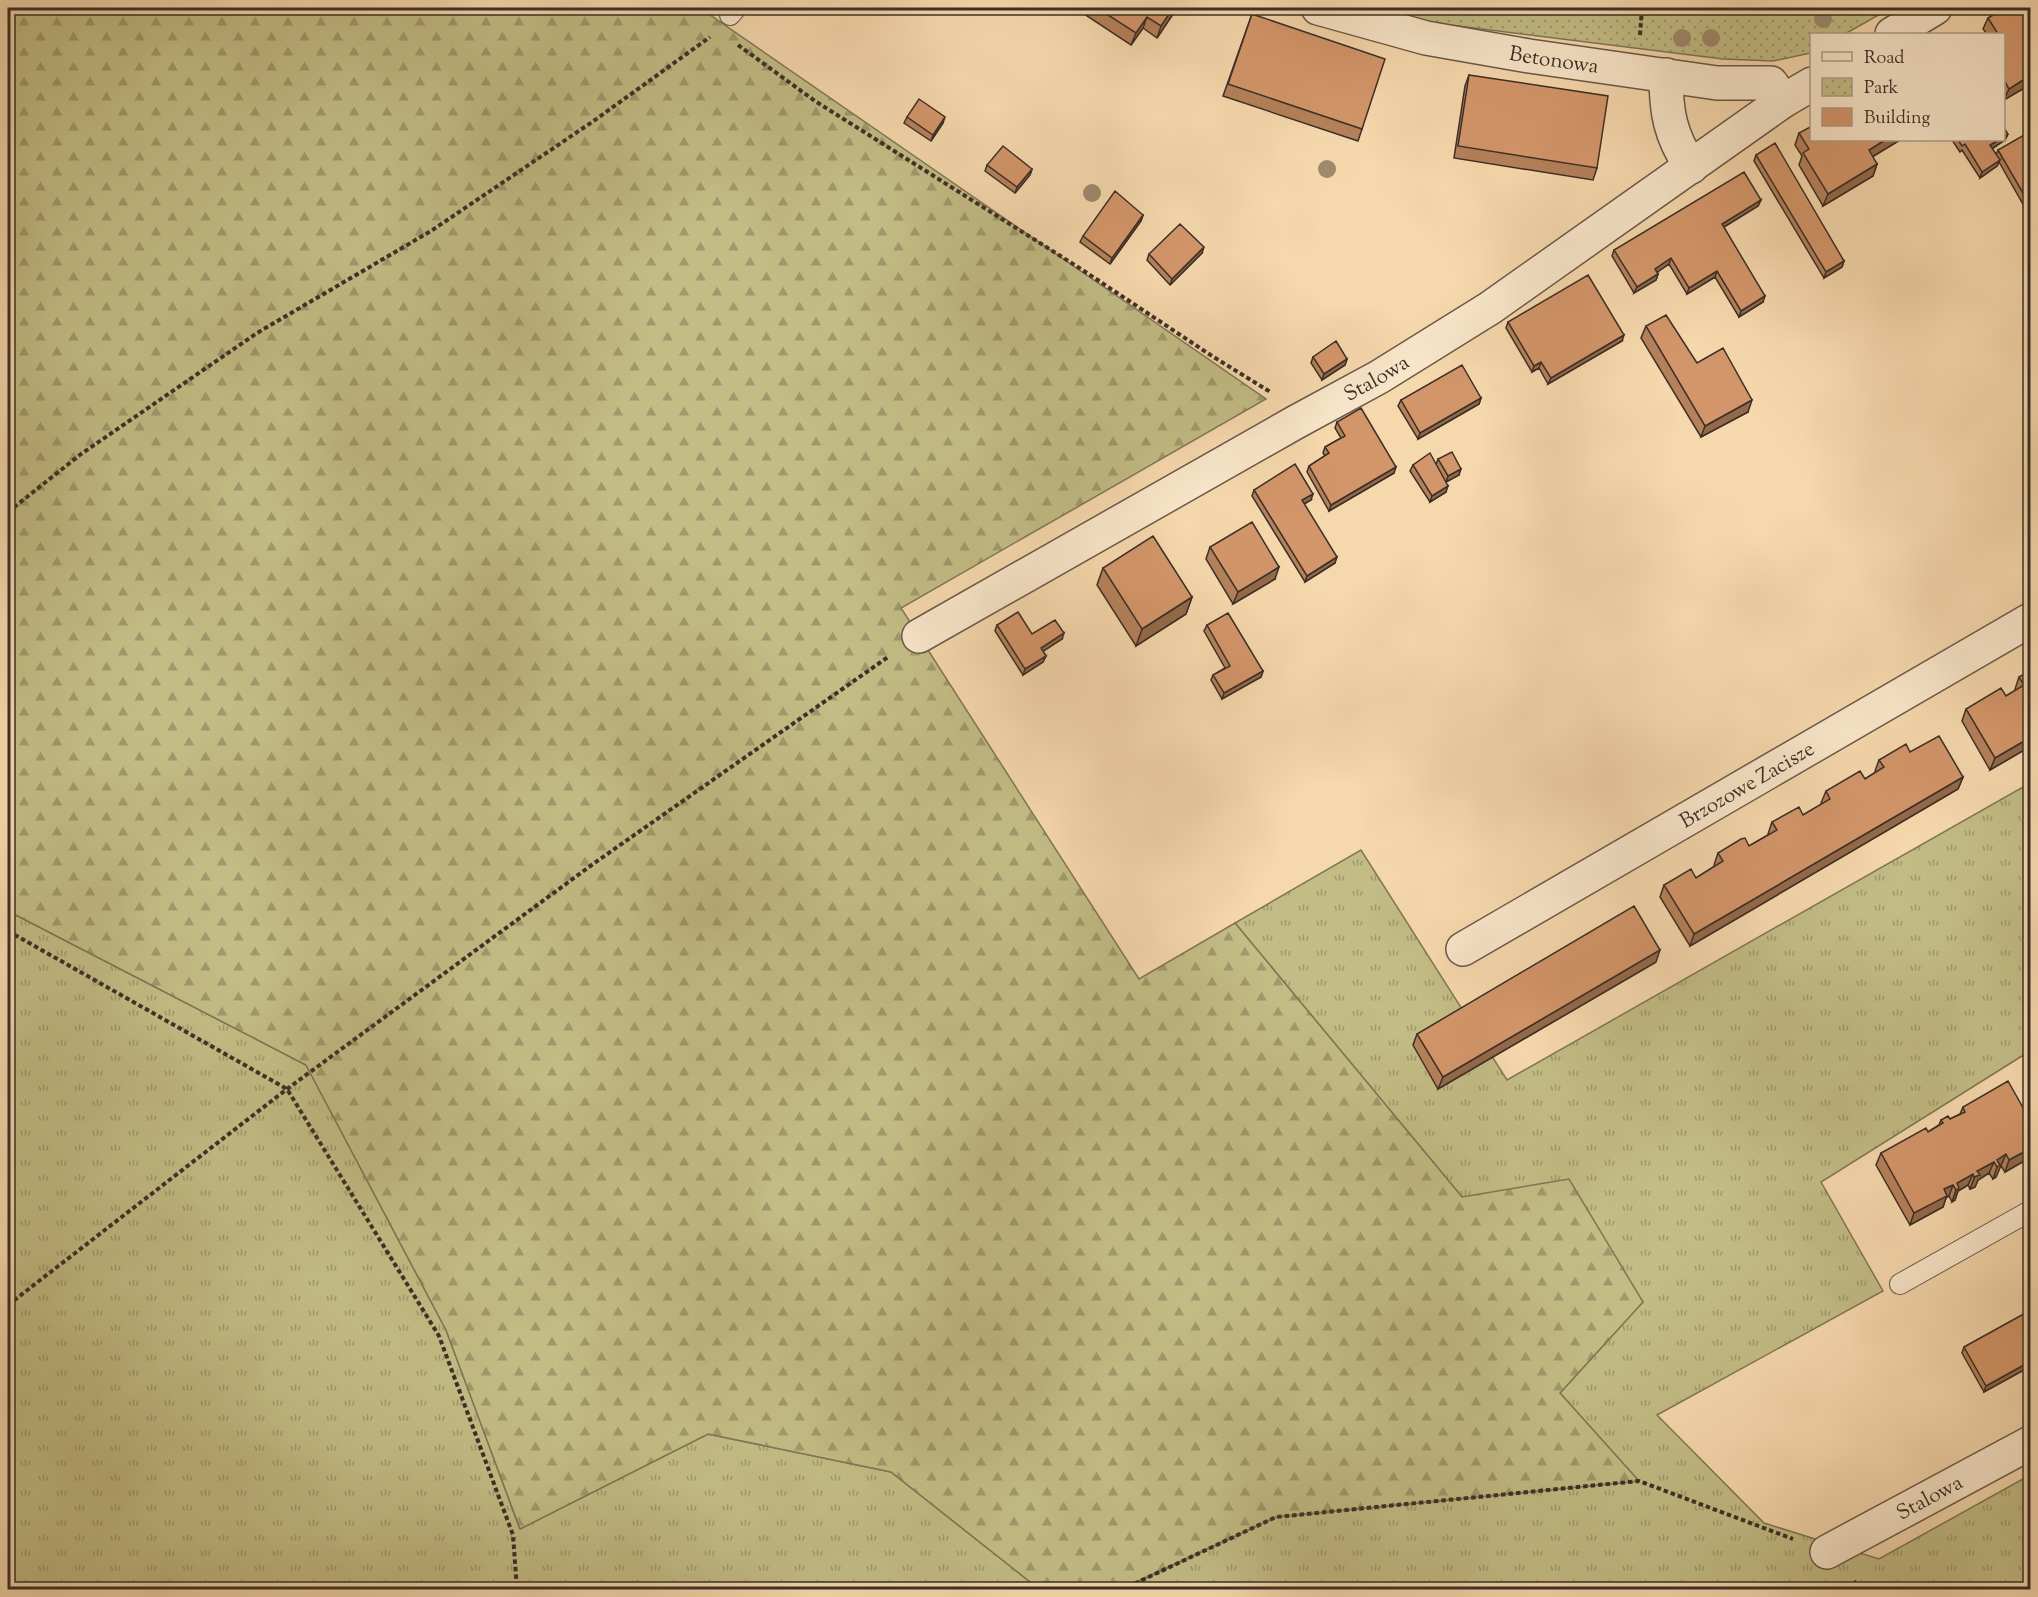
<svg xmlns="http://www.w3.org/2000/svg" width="2038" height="1597" viewBox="0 0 2038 1597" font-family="'Sorts Mill Goudy',serif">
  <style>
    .grass { fill: url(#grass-tufts); stroke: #7f7656; stroke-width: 1.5 }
    .forest { fill: url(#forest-firs); stroke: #7f7656; stroke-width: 1.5 }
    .park { fill: url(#park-dots); stroke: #7f7656; stroke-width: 1.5 }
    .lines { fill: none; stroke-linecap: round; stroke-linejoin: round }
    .lane-casing { stroke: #6a5948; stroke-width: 22 }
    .street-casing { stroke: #6a5948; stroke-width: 36 }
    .path { stroke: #3b2f27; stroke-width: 4; stroke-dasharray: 4.5 3; stroke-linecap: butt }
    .lane { stroke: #f9e6ca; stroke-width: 20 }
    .street { stroke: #f9e6ca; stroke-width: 33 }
    .tree { fill: #9e8a6e }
    .wall { fill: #b5815b; stroke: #3b2f27; stroke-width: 1.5 }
    .shaded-wall { fill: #94694a; stroke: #3b2f27; stroke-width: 1.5 }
    .building { fill: #d3966a; stroke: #3b2f27; stroke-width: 1.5 }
    .labels { text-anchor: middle; stroke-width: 4.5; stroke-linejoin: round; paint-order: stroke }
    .street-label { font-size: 21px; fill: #3b2f27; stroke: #f9e6ca }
  </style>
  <defs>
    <pattern id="grass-tufts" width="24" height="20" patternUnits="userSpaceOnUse" patternTransform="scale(1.5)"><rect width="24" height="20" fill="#c3bc85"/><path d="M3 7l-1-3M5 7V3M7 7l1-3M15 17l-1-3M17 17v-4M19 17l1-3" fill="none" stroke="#a0996d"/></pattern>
    <pattern id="forest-firs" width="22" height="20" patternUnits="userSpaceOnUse" patternTransform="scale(1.5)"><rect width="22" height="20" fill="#c3bc85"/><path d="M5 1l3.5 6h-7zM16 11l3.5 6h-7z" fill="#a0996d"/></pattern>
    <pattern id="park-dots" width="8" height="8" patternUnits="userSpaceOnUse" patternTransform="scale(1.5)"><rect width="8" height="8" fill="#c3bc85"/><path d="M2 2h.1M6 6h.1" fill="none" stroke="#a0996d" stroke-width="1.8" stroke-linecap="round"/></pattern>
  </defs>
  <rect width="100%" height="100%" fill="#f6d8ad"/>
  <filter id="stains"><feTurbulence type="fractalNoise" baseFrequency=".00333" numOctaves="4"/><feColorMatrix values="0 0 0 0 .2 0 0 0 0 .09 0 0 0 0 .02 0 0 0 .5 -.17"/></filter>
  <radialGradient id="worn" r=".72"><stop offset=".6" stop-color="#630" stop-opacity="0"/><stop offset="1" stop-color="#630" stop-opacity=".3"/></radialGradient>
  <path class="grass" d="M2030 783V1051L1821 1182 1883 1291 1657 1415 1764 1523 1879 1559 2030 1475V1589L1121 1590 1276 1517 1638 1481 1560 1393 1643 1302 1462 1197 1235 923 1361 850 1507 1080Z
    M8 911 306 1065 446 1330 520 1529 708 1434 891 1472 1039 1589H8Z"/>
  <path class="forest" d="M28 8H700L1266 399 901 608 1139 979 1235 923 1462 1197 1569 1179 1643 1302 1560 1393 1639 1481 1276 1517 1121 1589H1039L891 1472 708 1434 520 1529 446 1330 306 1065 8 911V20Z"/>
  <path class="park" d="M1378 8H1891L1845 34H1812L1811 53 1773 61 1723 59 1426 22Z"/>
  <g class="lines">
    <defs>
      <path id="lane" d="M730 15 736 8
        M1900 1284 2030 1211"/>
      <g id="street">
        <path id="s1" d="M1318 8 1426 38 1529 56 1717 83H1771L1783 101"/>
        <path d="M1892 34 1935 8"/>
        <path d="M1666 75C1666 113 1670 135 1691 167"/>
        <path id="s2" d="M919 636 1296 422 1379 377 1490 308 1783 101 1812 84"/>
        <path id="s3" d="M1463 949 2030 620"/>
        <path id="s4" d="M1827 1552 2030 1443"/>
      </g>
    </defs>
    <use href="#lane" class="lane-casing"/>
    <use href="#street" class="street-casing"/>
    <path class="path" d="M1816 9 1817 8
      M1640 35 1642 8
      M738 45 815 101 1081 269 1212 356 1272 393
      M8 512 81 454 257 333 431 231 595 120 710 37
      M8 931 287 1089 439 1336 513 1535 517 1590
      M8 1305 287 1089 593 864 888 657
      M1854 1581 1861 1590
      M1121 1590 1276 1517 1639 1481 1793 1539"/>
    <use href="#lane" class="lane"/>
    <use href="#street" class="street"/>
  </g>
  <g class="tree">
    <circle cx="1823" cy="19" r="9"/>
    <circle cx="1682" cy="38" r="9"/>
    <circle cx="1711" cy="38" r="9"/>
    <circle cx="1327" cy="169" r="9"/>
    <circle cx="1092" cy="193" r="9"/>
  </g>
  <path class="wall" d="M1075 8H1177L1157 38 1143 28 1131 45Z
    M2031 8V84L2004 100V34H1987L1983 29 1988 18Z
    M1252 14 1362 129 1358 141 1223 96Z
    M1469 75 1597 168 1593 180 1454 158 1465 86Z
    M907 117 943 123 931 141 904 123Z
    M1799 133 1812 140H1900L1872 157 1877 164 1873 176 1823 206 1799 165 1802 156 1795 145Z
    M2008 134 2005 140 1992 149 1996 155 1998 150 2031 202 2024 206 1999 162 1997 166 1980 178 1962 150 1960 152 1952 140H2004Z
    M1756 155 1844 261 1842 267 1824 278 1754 161Z
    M987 165 1032 169 1030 175 1015 193 985 171Z
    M1761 200 1758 206 1724 227 1763 302 1739 317 1715 277 1687 294 1669 264 1657 272 1658 274 1656 280 1634 293 1612 256 1614 250Z
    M1143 215 1141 221 1110 264 1080 242 1083 236Z
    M1202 253 1170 285 1147 260 1149 254Z
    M1508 322 1622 341 1548 384 1539 368 1532 372 1506 328Z
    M1646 326 1697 363 1748 412 1701 437 1641 338Z
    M1313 357 1347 359 1345 365 1322 380 1311 363Z
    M1481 398 1479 404 1418 439 1398 406 1401 400Z
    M1337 422 1394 473 1329 511 1307 472 1309 466 1325 456 1323 453 1325 447 1341 438 1335 428Z
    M1438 459 1459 475 1446 482V492L1430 502 1410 471 1413 465H1436Z
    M1254 490 1311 500 1304 504 1335 563 1305 582 1252 496Z
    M1210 547 1275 579 1233 604 1206 559Z
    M1103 568 1192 597 1186 614 1136 646 1097 585Z
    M997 625 1032 634 1062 639 1043 651 1046 656 1043 662 1023 675 995 631Z
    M1207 625 1263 671 1261 677 1222 699 1211 680 1213 675 1225 668 1204 631Z
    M2031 671V746L1990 770 1962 721 1966 709 2006 696 2016 690 2015 689 2019 677Z
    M1910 752 1963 777 1958 789 1690 946 1660 897 1664 885 1696 878 1715 866 1714 865 1718 853 1749 846 1768 835V834L1772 822 1803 815 1822 804 1821 803 1826 791 1865 779 1876 772 1875 771 1879 760Z
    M1656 962 1438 1089 1413 1045 1417 1034Z
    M1963 1107 2031 1122V1157L2005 1172 2001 1166 2000 1167 1996 1177 1993 1179 1989 1173 1978 1180 1975 1187 1973 1188 1970 1189 1968 1185 1958 1191 1955 1200 1952 1202 1949 1196 1946 1198 1943 1207 1910 1225 1876 1165 1881 1153 1928 1132 1939 1125 1941 1120 1950 1119 1960 1114Z
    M2031 1310V1366L1984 1392 1962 1353 1964 1347Z"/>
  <path class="shaded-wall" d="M1173 8H1177L1157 38 1161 26Z
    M1147 17 1143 28 1131 45 1136 33Z
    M2031 75V84L2004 100 2009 89Z
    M945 117 943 123 931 141 933 135Z
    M2008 134 2005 140 1988 151 1990 145 1999 140H2004V137Z
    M1885 140H1900L1864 162 1869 150Z
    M2000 160 1997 166 1980 178 1982 172Z
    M1877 164 1873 176 1823 206 1828 194Z
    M1032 169 1030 175 1015 193 1017 187Z
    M2031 197V202L2024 206 2027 200Z
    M1761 200 1758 206 1719 230 1722 224Z
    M1143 215 1141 221 1110 264 1112 258Z
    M1204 247 1202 253 1170 285 1172 279Z
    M1671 258 1669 264 1653 275 1655 269Z
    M1844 261 1842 267 1824 278 1826 272Z
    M1717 271 1715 277 1687 294 1689 288Z
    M1658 274 1656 280 1634 293 1637 287Z
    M1765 296 1763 302 1739 317 1741 311Z
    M1624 335 1622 341 1548 384 1551 378Z
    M1347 359 1345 365 1322 380 1324 374Z
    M1541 362 1539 368 1532 372 1534 366Z
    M1481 398 1479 404 1418 439 1420 433Z
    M1752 400 1748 412 1701 437 1705 426Z
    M1396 467 1394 473 1329 511 1331 505Z
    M1461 469 1459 475 1446 482 1448 476Z
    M1448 486 1446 492 1430 502 1432 496Z
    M1313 494 1311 500 1300 506 1302 500Z
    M1337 557 1335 563 1305 582 1307 576Z
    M1279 567 1275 579 1233 604 1238 592Z
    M1192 597 1186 614 1136 646 1142 629Z
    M1064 633 1062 639 1039 654 1041 648Z
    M1046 656 1043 662 1023 675 1025 669Z
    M1263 671 1261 677 1222 699 1224 693Z
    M2031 737V746L1990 770 1995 758Z
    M1963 777 1958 789 1690 946 1694 934Z
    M1660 950 1656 962 1438 1089 1443 1077Z
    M2031 1148V1157L2005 1172 2009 1160Z
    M2006 1154 1996 1177 1993 1179 1997 1167V1160Z
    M1994 1162 1989 1173 1978 1180 1975 1187 1970 1189 1977 1171Z
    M1973 1174 1968 1185 1958 1191 1955 1200 1952 1202 1956 1190 1957 1183Z
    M1953 1185 1949 1196 1946 1198 1943 1207 1910 1225 1914 1213 1944 1189Z
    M2031 1361V1366L1984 1392 1986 1386Z"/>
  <path class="building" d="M1097 8H1173L1161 26 1147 17 1136 33Z
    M2004 8H2031V75L2009 89 2004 80V34H1998L1988 18Z
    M1252 14 1385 59 1362 129 1228 84Z
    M1469 75 1608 96 1597 168 1458 146Z
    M919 99 945 117 933 135 907 117Z
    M1812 126V140H1885L1869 150 1877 164 1828 194 1803 153 1809 149 1799 133Z
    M2004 128 2008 134 2004 137Z
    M2031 131V197L2027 200 1998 150Z
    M1958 140H1999L1990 145 2000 160 1982 172 1965 144 1962 146Z
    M1775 143 1844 261 1826 272 1756 155Z
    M1003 146 1032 169 1017 187 987 165Z
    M1744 172 1761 200 1722 224 1765 296 1741 311 1717 271 1689 288 1671 258 1655 269 1658 274 1637 287 1614 250Z
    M1115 191 1143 215 1112 258 1083 236Z
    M1180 224 1204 247 1172 279 1149 254Z
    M1588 275 1624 335 1551 378 1541 362 1534 366 1508 322Z
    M1666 315 1697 363 1723 348 1752 400 1705 426 1646 326Z
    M1336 341 1347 359 1324 374 1313 357Z
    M1462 365 1481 398 1420 433 1401 400Z
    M1361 408 1396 467 1331 505 1309 466 1329 453 1325 447 1345 436 1337 422Z
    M1452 452 1461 469 1448 476 1438 459Z
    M1430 453 1448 486 1432 496 1413 465Z
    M1295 464 1313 494 1302 500 1337 557 1307 576 1254 490Z
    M1252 522 1279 567 1238 592 1210 547Z
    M1153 536 1192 597 1142 629 1103 568Z
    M1018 612 1032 634 1055 620 1064 633 1041 648 1046 656 1025 669 997 625Z
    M1228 613 1263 671 1224 693 1213 675 1230 666 1207 625Z
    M2031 671V737L1995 758 1966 709 2001 688 2006 696 2024 685 2019 677Z
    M1939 736 1963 777 1694 934 1664 885 1691 869 1696 878 1723 861 1718 853 1741 839 1745 838 1749 846 1777 830 1772 822 1799 807 1803 815 1830 799 1826 791 1860 771 1865 779 1884 767 1879 760 1906 744 1910 752Z
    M1634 906 1660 950 1443 1077 1417 1034Z
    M2008 1081 2031 1122V1148L2009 1160 2006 1154 1997 1160 2000 1165 1997 1167 1994 1162 1977 1171 1980 1175 1974 1177 1973 1174 1957 1183 1959 1188 1956 1190 1953 1185 1944 1189 1947 1196 1914 1213 1881 1153 1926 1128 1928 1132 1943 1123 1941 1120 1948 1116 1950 1119 1965 1112 1963 1107Z
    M2031 1310V1361L1986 1386 1964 1347Z"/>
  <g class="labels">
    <g class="street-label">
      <text dy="7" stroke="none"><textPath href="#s1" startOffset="242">Betonowa</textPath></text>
      <text dy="7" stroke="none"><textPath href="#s2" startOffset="525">Stalowa</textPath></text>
      <text dy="7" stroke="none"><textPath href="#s3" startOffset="328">Brzozowe Zacisze</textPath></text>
      <text dy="7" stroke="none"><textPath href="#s4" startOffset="116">Stalowa</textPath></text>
    </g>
  </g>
  <rect width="2038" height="1597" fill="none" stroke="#f6d8ad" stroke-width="30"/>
  <rect x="9" y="9" width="2020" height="1579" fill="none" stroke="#3b2f27" stroke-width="3"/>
  <rect x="15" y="15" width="2008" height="1567" fill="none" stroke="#3b2f27" stroke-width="1.5"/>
  <rect x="1810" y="33" width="195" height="108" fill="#f9e6ca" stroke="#ad9d89" stroke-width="1.5"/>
  <rect x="1822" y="52" width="30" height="9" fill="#f9e6ca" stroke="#ad9d89" stroke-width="1.5"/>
  <text x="1864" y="63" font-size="18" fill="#3b2f27">Road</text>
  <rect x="1822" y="78" width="30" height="18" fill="url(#park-dots)" stroke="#ad9d89" stroke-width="1.5"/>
  <text x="1864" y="93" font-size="18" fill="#3b2f27">Park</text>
  <rect x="1822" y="108" width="30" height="18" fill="#d3966a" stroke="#ad9d89" stroke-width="1.5"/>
  <text x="1864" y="123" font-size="18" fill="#3b2f27">Building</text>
  <rect width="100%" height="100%" filter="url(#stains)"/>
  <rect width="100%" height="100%" fill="url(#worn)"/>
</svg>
